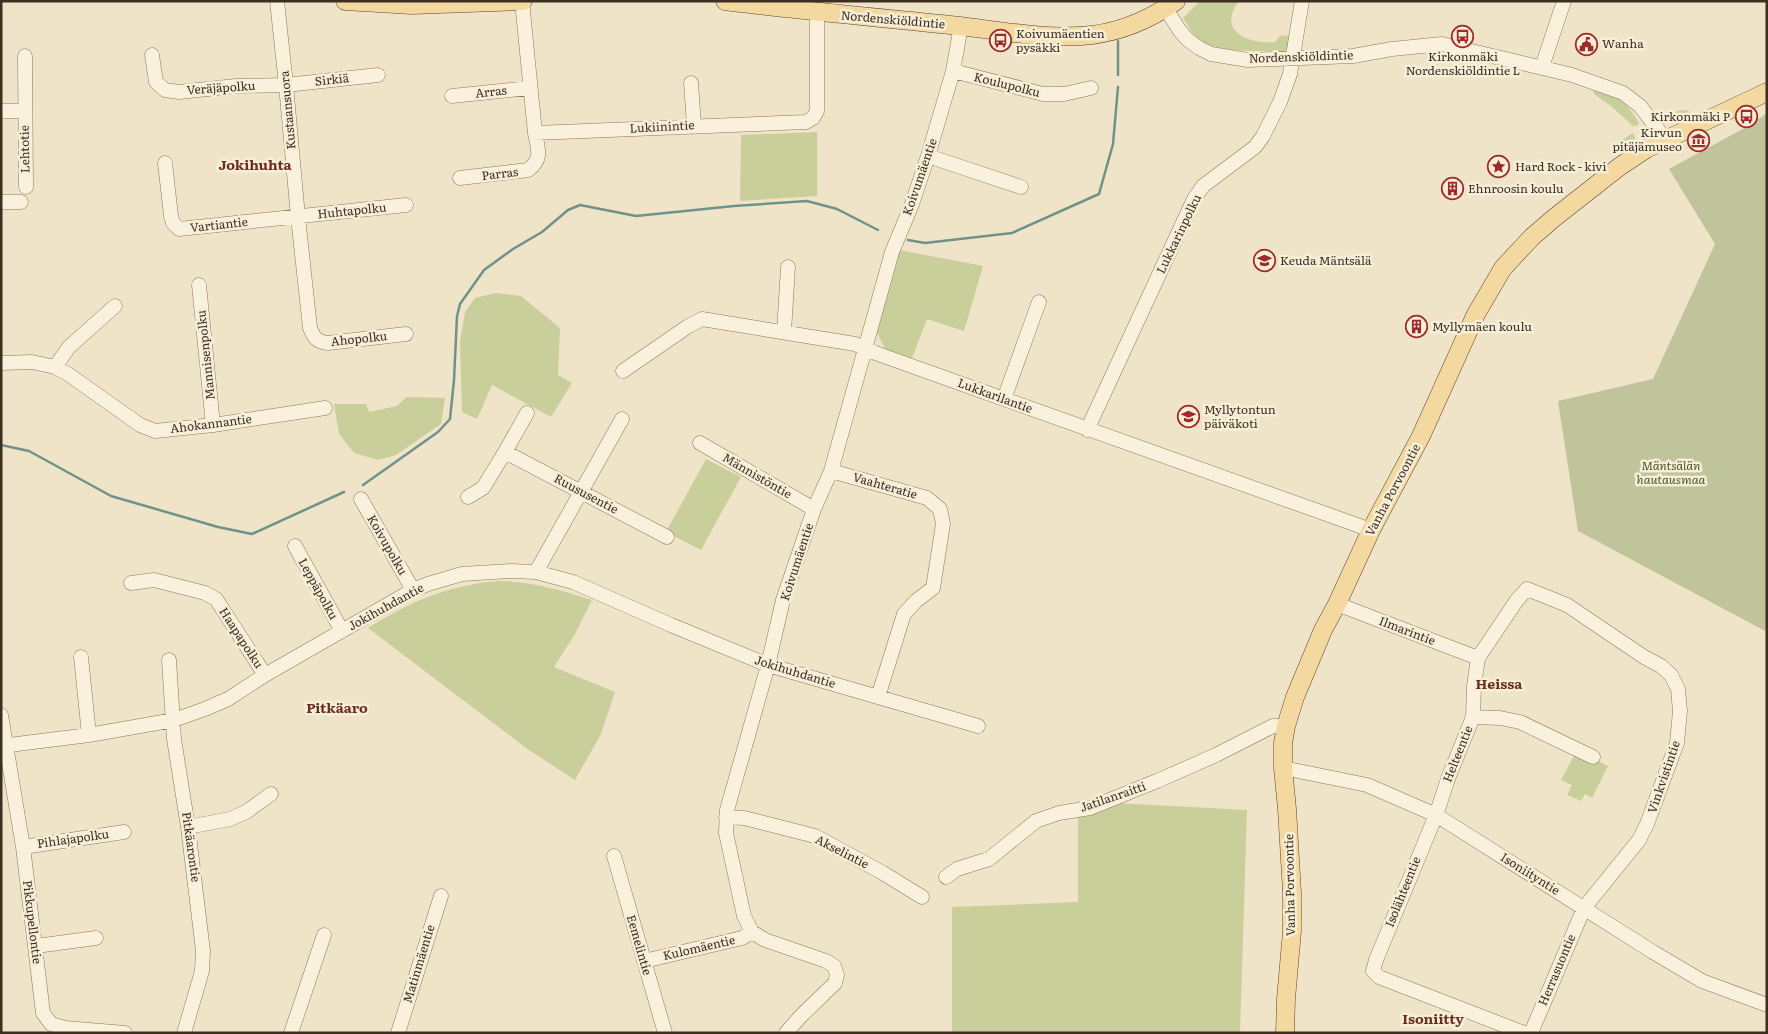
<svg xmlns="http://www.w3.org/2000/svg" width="1768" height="1034" viewBox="0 0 1768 1034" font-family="Literata,serif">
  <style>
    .green { fill: #c9cf9b }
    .cemetery { fill: #bfc49a }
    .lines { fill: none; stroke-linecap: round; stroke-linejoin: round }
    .stream { stroke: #6f938a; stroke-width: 2.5 }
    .minor-casing { stroke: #8d765c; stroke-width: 15 }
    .major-casing { stroke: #5b4430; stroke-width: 19 }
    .minor { stroke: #faf1dc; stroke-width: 14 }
    .major { stroke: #f3d9a0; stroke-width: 18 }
    .labels { text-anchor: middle; stroke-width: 5; stroke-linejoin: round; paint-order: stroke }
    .street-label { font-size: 12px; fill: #3d2e20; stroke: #f7eed8 }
    .poi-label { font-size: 12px; fill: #3d2e20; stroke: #f7eed8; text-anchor: start }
    .park-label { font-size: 12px; font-style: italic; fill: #4d5a26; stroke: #f7eed8 }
    .neighbourhood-label { font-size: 14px; font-weight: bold; fill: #6b2e1e; stroke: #f7eed8 }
  </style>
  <rect width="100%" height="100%" fill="#f0e4c8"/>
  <path class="green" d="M1200 1H1239C1216 32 1249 44 1275 42L1280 36 1290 35 1288 48 1284 51C1262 51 1218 53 1199 40 1192 35 1188 25 1183 18Z
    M1596 89C1617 94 1628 104 1639 123L1638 125 1633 126 1611 106 1594 94 1593 92Z
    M1682 110 1689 111 1692 116 1691 121C1679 128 1677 123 1667 117L1668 114Z
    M817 132V196L740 201 741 135Z
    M1633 133 1635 138 1634 140 1619 150 1612 149 1617 143Z
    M899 250 983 266 964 331 927 319 912 358 885 349 875 329Z
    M496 293 521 296 560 328 558 375 572 383 551 417 492 385 477 419 462 412 460 342 465 312 475 298Z
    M406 397 445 398 441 424 396 455 378 460 354 453 339 434 334 404H366L369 412 397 406Z
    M706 459 741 477 701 550 666 532Z
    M497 581C530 581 560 590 592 600L575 634 554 667 615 692 601 734 575 780 526 748 368 628C411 601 446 586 497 581Z
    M1577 750 1608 766 1592 798 1585 794 1581 801 1567 795 1572 785 1561 780Z
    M1078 801 1247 810 1240 1033H952V907L1078 902Z"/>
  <path class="cemetery" d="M1767 113V632L1578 531 1558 401 1653 379 1715 244 1669 169 1752 124Z"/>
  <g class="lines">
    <path class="stream" d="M1118 75V41
      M908 240 925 243 1012 233 1099 194 1113 144 1118 87
      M1 445 29 451 111 496 218 527 252 534 344 492
      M363 485 438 432 450 419 454 380 457 316 460 304 484 270 513 249 542 232 568 210 580 205 636 216 734 206 807 201 837 209 878 230"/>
    <defs>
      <path id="minor" d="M277 1 286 85 298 217 310 328C314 338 317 342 328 343L406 334
        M522 1 535 133 806 122 813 118 817 111V12
        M1166 9 1180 31 1188 40 1199 48 1211 54 1248 60 1353 56 1392 49 1442 44 1572 75 1623 93 1640 106 1666 140
        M152 55 156 82 165 90 179 92 236 86 286 85 378 75
        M25 56 26 187
        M1542 67 1564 1
        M953 71 1043 94H1064L1091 88
        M691 83 694 125
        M452 96 529 88
        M1 111H24
        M928 156 1021 187
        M165 163 171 216 173 223 179 229 406 205
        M460 178 528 170C543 159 538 150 535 133
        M1 202H21
        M199 285 213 425
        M784 332 788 267
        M1 363 32 362 55 367 68 374 140 425 155 431 213 425 325 408
        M55 367 69 347 115 306
        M623 371 687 327 702 319 855 344 878 354 1371 530
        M1004 399 1039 302
        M527 413 505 452 667 537
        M1087 430 1194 199 1203 186 1255 147 1263 136 1280 102 1290 74 1302 1
        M700 443 814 509
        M831 471 927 498 940 509 943 524 933 588 916 601 904 614 878 697
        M468 497 483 488 505 452
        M361 499 413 590
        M295 546 342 631
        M536 572 622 419
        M131 583 154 580 205 593 216 599 265 675
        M1337 604 1478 658
        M81 657 89 735
        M169 660 174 739 188 827 203 951 202 971 184 1033
        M1 715 23 847 43 1013 51 1024 65 1028 125 1033
        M1473 717 1500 718 1520 722 1593 757
        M1 746 89 735 174 720 205 709 228 699 265 675 413 590 428 584 462 574 511 571 536 572 573 582 671 625 768 665 978 726
        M1283 768 1367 785 1436 815 1653 952 1702 981 1767 1005
        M726 817 744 818 815 836 883 873 922 897
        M188 827 230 819 246 812 271 794
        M23 847 124 832
        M614 856 665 1033
        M946 877 957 869 989 859 1036 821 1059 813 1090 808 1157 781 1216 755 1273 726H1286
        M36 946 96 938
        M644 961 742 938 752 932
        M291 1033 324 935
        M398 1033 441 896
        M786 1033 800 1017 835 983 837 975 834 966 826 961 765 940 752 932 744 916 726 833 727 810 768 665 783 600 814 509 831 471 892 252 912 204 928 156 953 71 961 26
        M1524 1033 1379 977 1373 971 1376 960 1436 815 1449 776 1473 717 1474 686 1478 658 1517 600 1527 589 1567 605 1644 657 1661 666 1671 675 1678 689 1680 711 1677 743 1647 824 1639 840 1584 908 1531 1033"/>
      <path id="major" d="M345 1 412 5 523 1
        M725 1C803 11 881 18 960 26 1003 31 1048 40 1092 35 1123 31 1152 18 1176 1
        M1285 1033 1286 999 1292 931V893L1287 809 1283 768V743L1286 726 1295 697 1323 630 1337 604 1371 530 1421 436 1476 314 1503 268 1532 237 1554 218 1619 167 1646 149 1767 92"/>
    </defs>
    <use href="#minor" class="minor-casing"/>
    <use href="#major" class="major-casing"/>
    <use href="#minor" class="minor"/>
    <use href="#major" class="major"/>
  </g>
  <defs>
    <symbol id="bus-ring" viewBox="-11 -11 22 22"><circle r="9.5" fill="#f7eed8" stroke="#9e2a2b" stroke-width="1.5"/><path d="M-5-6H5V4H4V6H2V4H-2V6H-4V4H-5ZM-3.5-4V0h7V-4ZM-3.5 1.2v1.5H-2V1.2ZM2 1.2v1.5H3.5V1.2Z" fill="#9e2a2b"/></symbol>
    <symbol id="civic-ring" viewBox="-11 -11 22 22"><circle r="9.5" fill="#f7eed8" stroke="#9e2a2b" stroke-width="1.5"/><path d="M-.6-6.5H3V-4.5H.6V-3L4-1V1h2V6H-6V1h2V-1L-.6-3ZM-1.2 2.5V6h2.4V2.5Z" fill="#9e2a2b"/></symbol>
    <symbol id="museum-ring" viewBox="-11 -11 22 22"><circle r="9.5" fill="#f7eed8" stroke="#9e2a2b" stroke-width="1.5"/><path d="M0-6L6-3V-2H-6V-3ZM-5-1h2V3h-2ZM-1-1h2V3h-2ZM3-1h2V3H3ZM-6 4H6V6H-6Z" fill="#9e2a2b"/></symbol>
    <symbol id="sight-ring" viewBox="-11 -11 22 22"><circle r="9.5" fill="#f7eed8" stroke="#9e2a2b" stroke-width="1.5"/><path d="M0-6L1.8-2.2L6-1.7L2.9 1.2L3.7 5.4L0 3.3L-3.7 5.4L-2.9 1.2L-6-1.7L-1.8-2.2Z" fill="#9e2a2b"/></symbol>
    <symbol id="building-ring" viewBox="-11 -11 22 22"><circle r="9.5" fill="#f7eed8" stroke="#9e2a2b" stroke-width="1.5"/><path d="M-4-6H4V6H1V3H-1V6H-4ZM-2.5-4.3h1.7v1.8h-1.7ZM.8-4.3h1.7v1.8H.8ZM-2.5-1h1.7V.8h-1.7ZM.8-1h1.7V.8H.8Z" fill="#9e2a2b"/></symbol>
    <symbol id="school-ring" viewBox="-11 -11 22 22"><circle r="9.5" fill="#f7eed8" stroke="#9e2a2b" stroke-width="1.5"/><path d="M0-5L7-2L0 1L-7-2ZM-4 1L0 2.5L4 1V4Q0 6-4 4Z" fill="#9e2a2b"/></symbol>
  </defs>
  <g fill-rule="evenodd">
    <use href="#bus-ring" x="1450" y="24" width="25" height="25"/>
    <use href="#bus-ring" x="988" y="28" width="25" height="25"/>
    <use href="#civic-ring" x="1574" y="32" width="25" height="25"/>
    <use href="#bus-ring" x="1734" y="104" width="25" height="25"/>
    <use href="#museum-ring" x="1686" y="128" width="25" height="25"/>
    <use href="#sight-ring" x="1486" y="154" width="25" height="25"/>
    <use href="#building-ring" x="1440" y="176" width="25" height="25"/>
    <use href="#school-ring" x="1252" y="248" width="25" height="25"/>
    <use href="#building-ring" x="1404" y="314" width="25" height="25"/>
    <use href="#school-ring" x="1176" y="404" width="25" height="25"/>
  </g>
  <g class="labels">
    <g class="street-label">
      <text transform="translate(893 20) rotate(5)" y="4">Nordenskiöldintie</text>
      <text transform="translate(1301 57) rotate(-2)" y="4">Nordenskiöldintie</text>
      <text transform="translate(332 80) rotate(-6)" y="4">Sirkiä</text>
      <text transform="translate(1007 85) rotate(14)" y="4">Koulupolku</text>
      <text transform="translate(221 88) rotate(-4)" y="4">Veräjäpolku</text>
      <text transform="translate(491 92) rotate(-6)" y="4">Arras</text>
      <text transform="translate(288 110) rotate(-95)" y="4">Kustaansuora</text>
      <text transform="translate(662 127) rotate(-3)" y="4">Lukiinintie</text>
      <text transform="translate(25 149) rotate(-91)" y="4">Lehtotie</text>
      <text transform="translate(500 174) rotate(-7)" y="4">Parras</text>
      <text transform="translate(920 177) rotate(-71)" y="4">Koivumäentie</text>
      <text transform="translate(352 211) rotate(-6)" y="4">Huhtapolku</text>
      <text transform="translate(219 225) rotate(-6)" y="4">Vartiantie</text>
      <text transform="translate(1179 234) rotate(-64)" y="4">Lukkarinpolku</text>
      <text transform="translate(359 339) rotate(-6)" y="4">Ahopolku</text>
      <text transform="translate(206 355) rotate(-96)" y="4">Mannisenpolku</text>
      <text transform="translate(995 396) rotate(20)" y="4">Lukkarilantie</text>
      <text transform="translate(211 424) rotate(-7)" y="4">Ahokannantie</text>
      <text transform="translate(757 476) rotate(30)" y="4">Männistöntie</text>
      <text transform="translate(885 486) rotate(16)" y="4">Vaahteratie</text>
      <text transform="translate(1393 490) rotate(-62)" y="4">Vanha Porvoontie</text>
      <text transform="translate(586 494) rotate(28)" y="4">Ruususentie</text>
      <text transform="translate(387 545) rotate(60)" y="4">Koivupolku</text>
      <text transform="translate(797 562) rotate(-72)" y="4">Koivumäentie</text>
      <text transform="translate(318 589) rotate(61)" y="4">Leppäpolku</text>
      <text transform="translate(386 607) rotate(-29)" y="4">Jokihuhdantie</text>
      <text transform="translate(1407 631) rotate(21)" y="4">Ilmarintie</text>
      <text transform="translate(241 638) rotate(57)" y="4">Haapapolku</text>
      <text transform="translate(795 672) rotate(17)" y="4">Jokihuhdantie</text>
      <text transform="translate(1458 754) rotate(-68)" y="4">Helteentie</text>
      <text transform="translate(1664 777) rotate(-71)" y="4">Vinkvistintie</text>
      <text transform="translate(1113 797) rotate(-19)" y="4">Jatilanraitti</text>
      <text transform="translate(73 839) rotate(-8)" y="4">Pihlajapolku</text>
      <text transform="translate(191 847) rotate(82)" y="4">Pitkäarontie</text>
      <text transform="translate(842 852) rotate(27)" y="4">Akselintie</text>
      <text transform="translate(1530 874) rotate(32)" y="4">Isoniityntie</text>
      <text transform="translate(1290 885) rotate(-91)" y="4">Vanha Porvoontie</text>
      <text transform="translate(1403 892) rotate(-68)" y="4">Isolähteentie</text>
      <text transform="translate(32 922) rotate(83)" y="4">Pikkupellontie</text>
      <text transform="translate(639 945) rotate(74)" y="4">Eemelintie</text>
      <text transform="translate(699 948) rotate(-13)" y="4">Kulomäentie</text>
      <text transform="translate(419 964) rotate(-73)" y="4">Matinmäentie</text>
      <text transform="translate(1557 970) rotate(-67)" y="4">Herrasuontie</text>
    </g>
    <g class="poi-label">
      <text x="1016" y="38">Koivumäentien<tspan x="1016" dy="14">pysäkki</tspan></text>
      <text x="1602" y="48">Wanha</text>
      <text x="1463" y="61" text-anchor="middle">Kirkonmäki<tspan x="1463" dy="14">Nordenskiöldintie L</tspan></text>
      <text x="1730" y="121" text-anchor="end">Kirkonmäki P</text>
      <text x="1682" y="137" text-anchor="end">Kirvun<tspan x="1682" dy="14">pitäjämuseo</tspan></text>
      <text x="1515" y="171">Hard Rock - kivi</text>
      <text x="1468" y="193">Ehnroosin koulu</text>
      <text x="1280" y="265">Keuda Mäntsälä</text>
      <text x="1432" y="331">Myllymäen koulu</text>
      <text x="1204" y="414">Myllytontun<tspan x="1204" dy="14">päiväkoti</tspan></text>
    </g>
    <g class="park-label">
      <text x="1671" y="470">Mäntsälän<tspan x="1671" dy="14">hautausmaa</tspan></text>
    </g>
    <g class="neighbourhood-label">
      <text x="255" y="170">Jokihuhta</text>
      <text x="1499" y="689">Heissa</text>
      <text x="337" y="713">Pitkäaro</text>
      <text x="1433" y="1024">Isoniitty</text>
    </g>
  </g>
  <rect width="1768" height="1034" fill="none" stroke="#3d2e20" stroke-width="5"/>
</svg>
